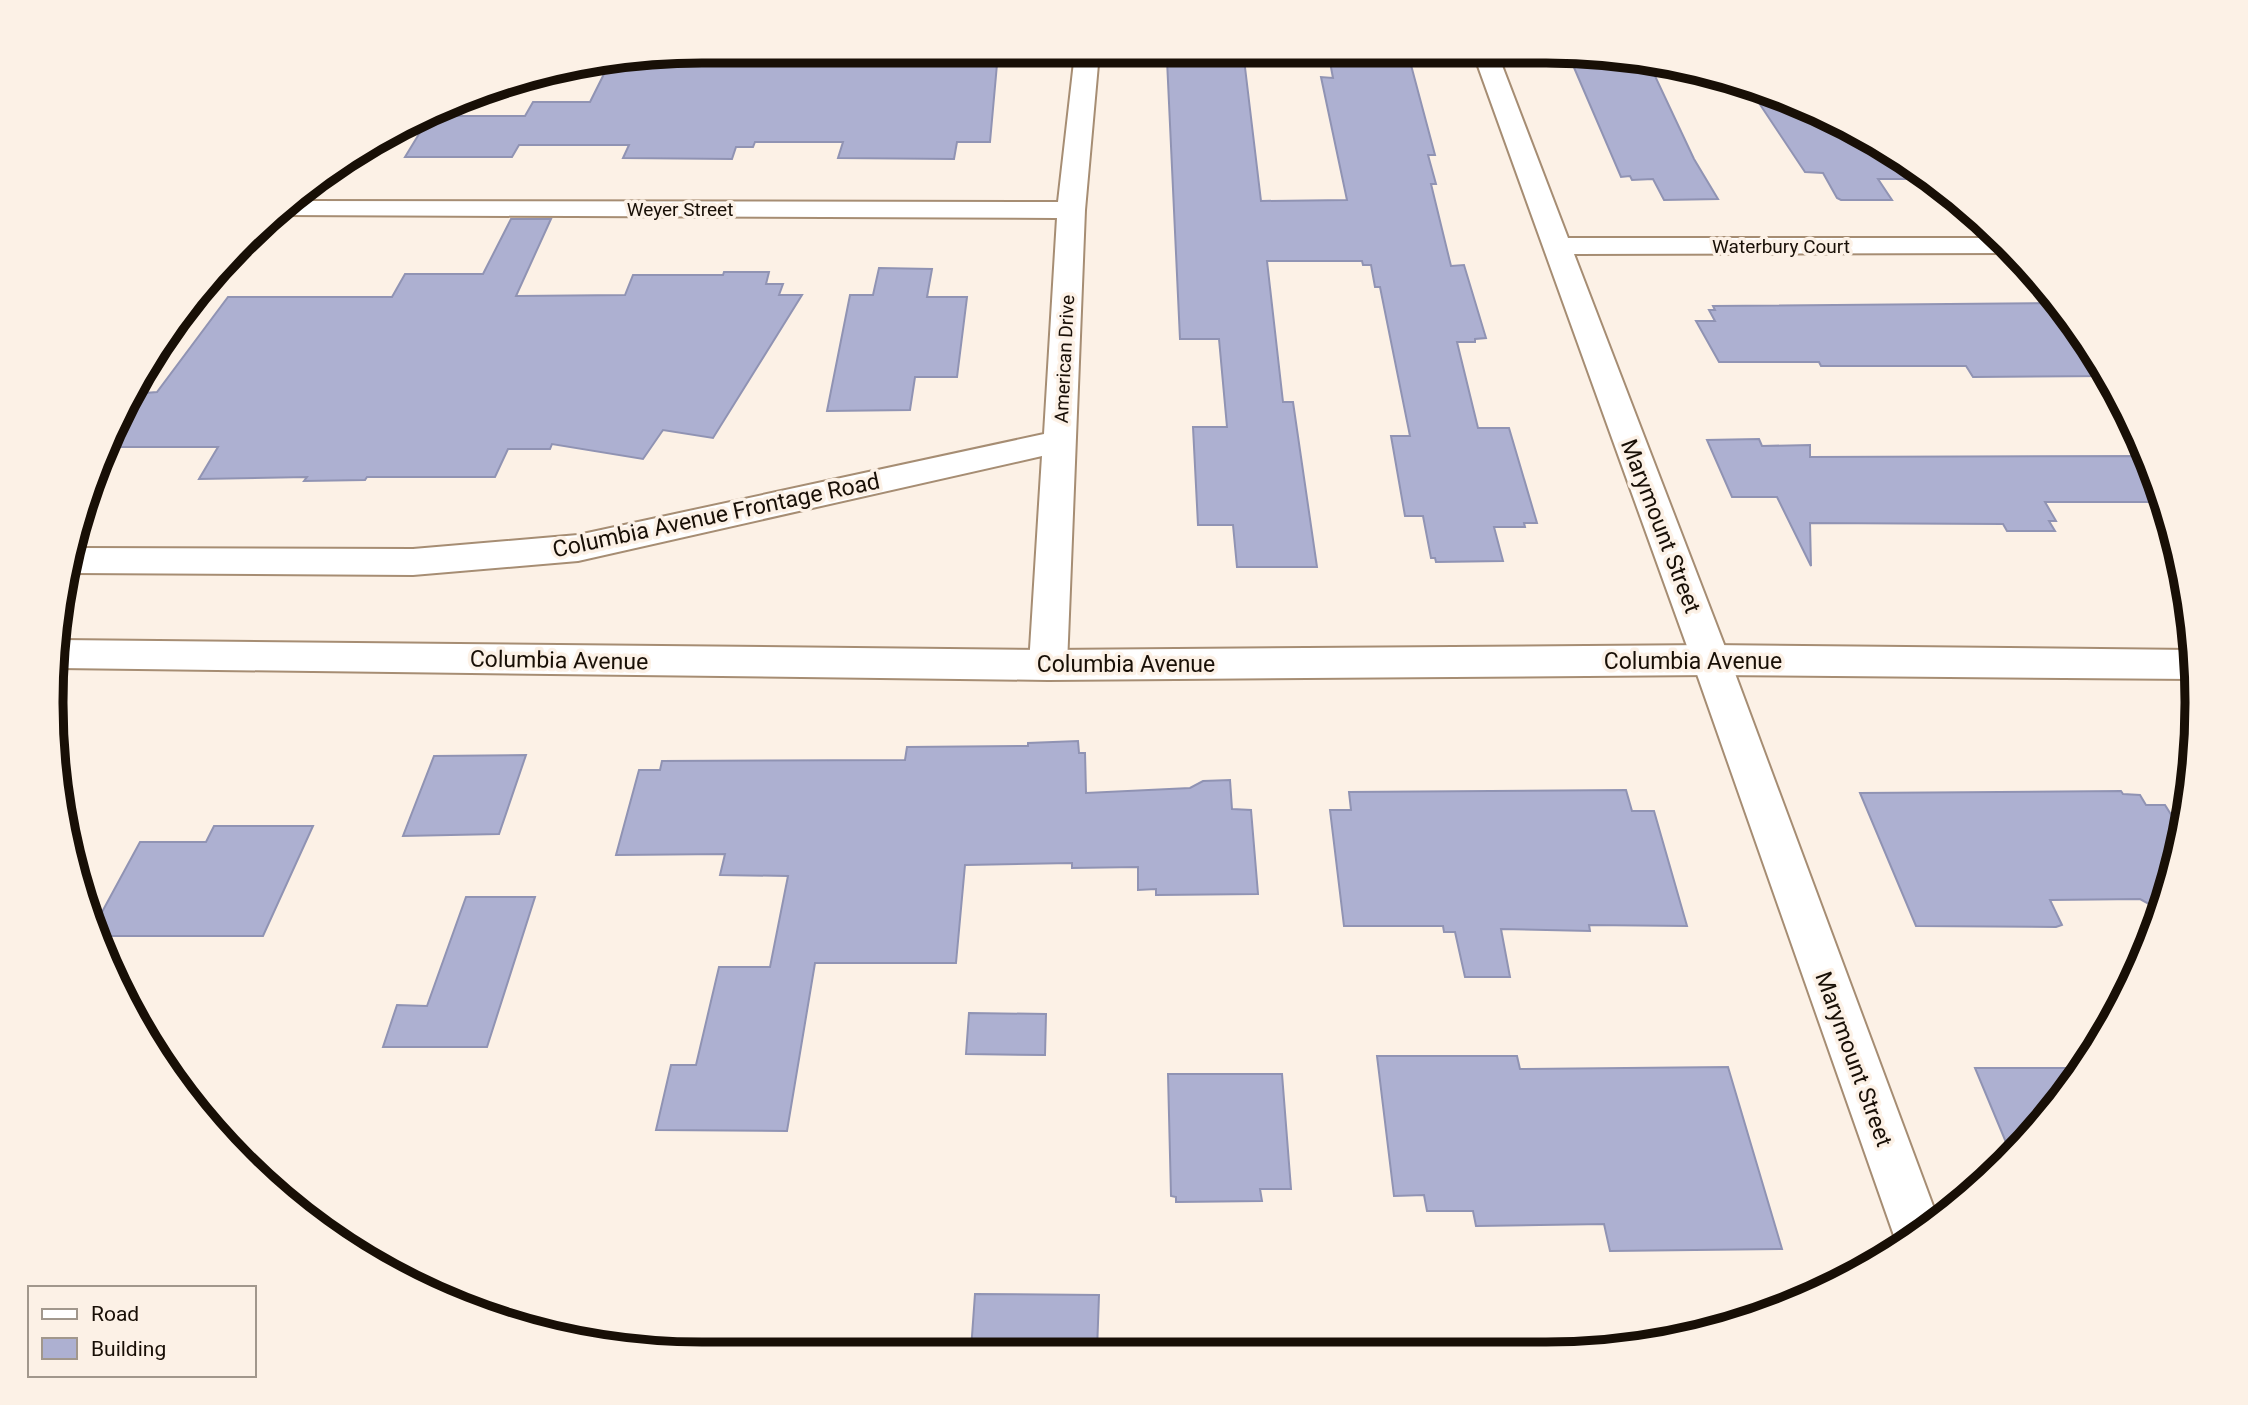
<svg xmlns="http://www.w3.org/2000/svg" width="2248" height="1405" viewBox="0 0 2248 1405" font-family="Roboto,sans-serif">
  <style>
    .building { fill: #adb0d1; stroke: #9093b3; stroke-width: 2 }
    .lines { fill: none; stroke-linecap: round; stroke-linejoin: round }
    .street-casing { stroke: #a68d73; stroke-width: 4 }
    .secondary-casing { stroke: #a68d73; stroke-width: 4 }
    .street { fill: #fff; fill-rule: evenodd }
    .secondary { fill: #fff; fill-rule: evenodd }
    .labels { text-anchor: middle; stroke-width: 7; stroke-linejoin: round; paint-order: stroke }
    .far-street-label { font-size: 19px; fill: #180f06; stroke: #fcf1e6 }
    .street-label { font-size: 23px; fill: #180f06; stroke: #fcf1e6 }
    .rim { fill: none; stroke: #180f06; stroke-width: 9 }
  </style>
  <rect width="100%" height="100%" fill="#fcf1e6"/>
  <path class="building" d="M702 51 998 53 990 142H957L954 159 838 158 843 142H755L753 147H736L732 159 623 158 629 145H519L512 157H405L430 116H525L533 102H590L608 66Z
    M1569 56H1630L1648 61 1694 159 1718 199 1664 200 1653 179 1632 180 1630 176 1621 177Z
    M1244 59 1261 201 1347 200 1321 77 1333 78 1330 62 1409 63 1411 65 1435 155H1428L1436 184H1431L1451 266 1464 265 1486 338 1475 339V342H1457L1478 428H1509L1537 523H1524L1525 527H1494L1503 561 1436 562 1435 558H1431L1423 516H1405L1391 436H1410L1380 287H1375L1371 265H1363L1362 261H1267L1283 402H1293L1317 567H1237L1233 525H1198L1193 427H1227L1219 339H1180L1167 60Z
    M1749 88 1795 101 1931 179H1878L1892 200H1841L1837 198 1823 173 1805 172Z
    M511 219H551L516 296 625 295 633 275H723L724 272H769L766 284H783L779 295H802L713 438 663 430 643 459 552 444 550 449H508L495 477H367L365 480 304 481 307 477 199 479 218 447H110L123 423 145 393 157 392 228 297H392L405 274H483Z
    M879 268 932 269 927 297H967L957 377H915L910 410 827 411 850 295H873Z
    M2057 303 2109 376 1973 377 1966 366H1821L1819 362H1719L1696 321H1715L1709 310H1715L1713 306Z
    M1759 439 1762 446 1810 445V457L2146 456 2165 502H2045L2056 521H2049L2055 531H2007L2003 524 1810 523 1811 566 1777 497H1732L1707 440Z
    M1078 741 1079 753H1085L1086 793 1190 788 1203 781 1230 780 1232 809 1251 810 1258 894 1156 895V889L1138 890V867L1072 868V863L965 865 956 963H815L787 1131 656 1130 671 1065H696L719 967H770L788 876 720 875 725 854 616 855 639 770H660L662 761 905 760 907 747 1028 746V743Z
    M526 755 499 834 403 836 434 756Z
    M1626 790 1632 811H1654L1687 926 1589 925 1590 931 1501 929 1510 977H1465L1455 932H1444L1443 926H1344L1330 810H1351L1349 792Z
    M2121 791 2123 794 2140 795 2146 805H2165L2182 832 2175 872 2160 910 2140 899 2050 900 2062 925 2056 927 1916 926 1860 793Z
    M214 826H313L263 936H102L96 923 140 842H206Z
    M466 897H535L487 1047H383L397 1005 427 1006Z
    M969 1013 1046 1014 1045 1055 966 1054Z
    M1377 1056H1517L1520 1069 1728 1067 1782 1249 1610 1251 1604 1224 1476 1226 1473 1211H1427L1424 1195 1394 1196Z
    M1975 1068H2082L2062 1100 2010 1152Z
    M1168 1074H1282L1291 1189H1260L1262 1201 1176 1202V1197L1171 1196Z
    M975 1294 1099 1295 1097 1351 971 1350Z"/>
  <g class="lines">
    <defs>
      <path id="street" d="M1075 53H1099L1085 210 1067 665 1061 675 1048 680 1035 675 1029 665 1042 456 578 561 413 575 72 573 76 548 413 549 578 535 1044 434 1057 218 282 215 297 201 1058 202Z
        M1474 55H1498L1568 238H1998L2014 253 1574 254 1730 660 1939 1222 1898 1247 1692 660Z"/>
      <path id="secondary" d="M61 640 1048 650 1711 645 2193 650 2194 679 1711 675 1048 680 59 668H56Z"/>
    </defs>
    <use href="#street" class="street-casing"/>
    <use href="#secondary" class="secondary-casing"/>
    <use href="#street" class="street"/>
    <use href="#secondary" class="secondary"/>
  </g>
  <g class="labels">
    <g class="far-street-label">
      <text x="680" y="216">Weyer Street</text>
      <text x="1781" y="253">Waterbury Court</text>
      <text transform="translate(1064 359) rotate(-87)" y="7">American Drive</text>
    </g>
    <g class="street-label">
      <text transform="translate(716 515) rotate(-12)" y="8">Columbia Avenue Frontage Road</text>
      <text transform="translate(1661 526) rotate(69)" y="8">Marymount Street</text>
      <text transform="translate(559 660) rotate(1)" y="8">Columbia Avenue</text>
      <text x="1693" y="669">Columbia Avenue</text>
      <text x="1126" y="672">Columbia Avenue</text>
      <text transform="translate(1854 1059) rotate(70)" y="8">Marymount Street</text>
    </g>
  </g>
  <path d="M0 0H2248V1405H0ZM702 63H1546A639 639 0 0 1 2185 702V703A639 639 0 0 1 1546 1342H702A639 639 0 0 1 63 703V702A639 639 0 0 1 702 63Z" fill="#fcf1e6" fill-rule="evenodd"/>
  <path class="rim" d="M702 63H1546A639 639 0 0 1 2185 702V703A639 639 0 0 1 1546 1342H702A639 639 0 0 1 63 703V702A639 639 0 0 1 702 63Z"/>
  <rect x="28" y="1286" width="228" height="91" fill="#fcf1e6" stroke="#a1978c" stroke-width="2"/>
  <rect x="42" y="1309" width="35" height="10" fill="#ffffff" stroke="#a1978c" stroke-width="2"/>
  <text x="91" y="1321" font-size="21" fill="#180f06">Road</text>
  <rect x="42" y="1338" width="35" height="21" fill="#adb0d1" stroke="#a1978c" stroke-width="2"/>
  <text x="91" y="1356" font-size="21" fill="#180f06">Building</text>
</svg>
